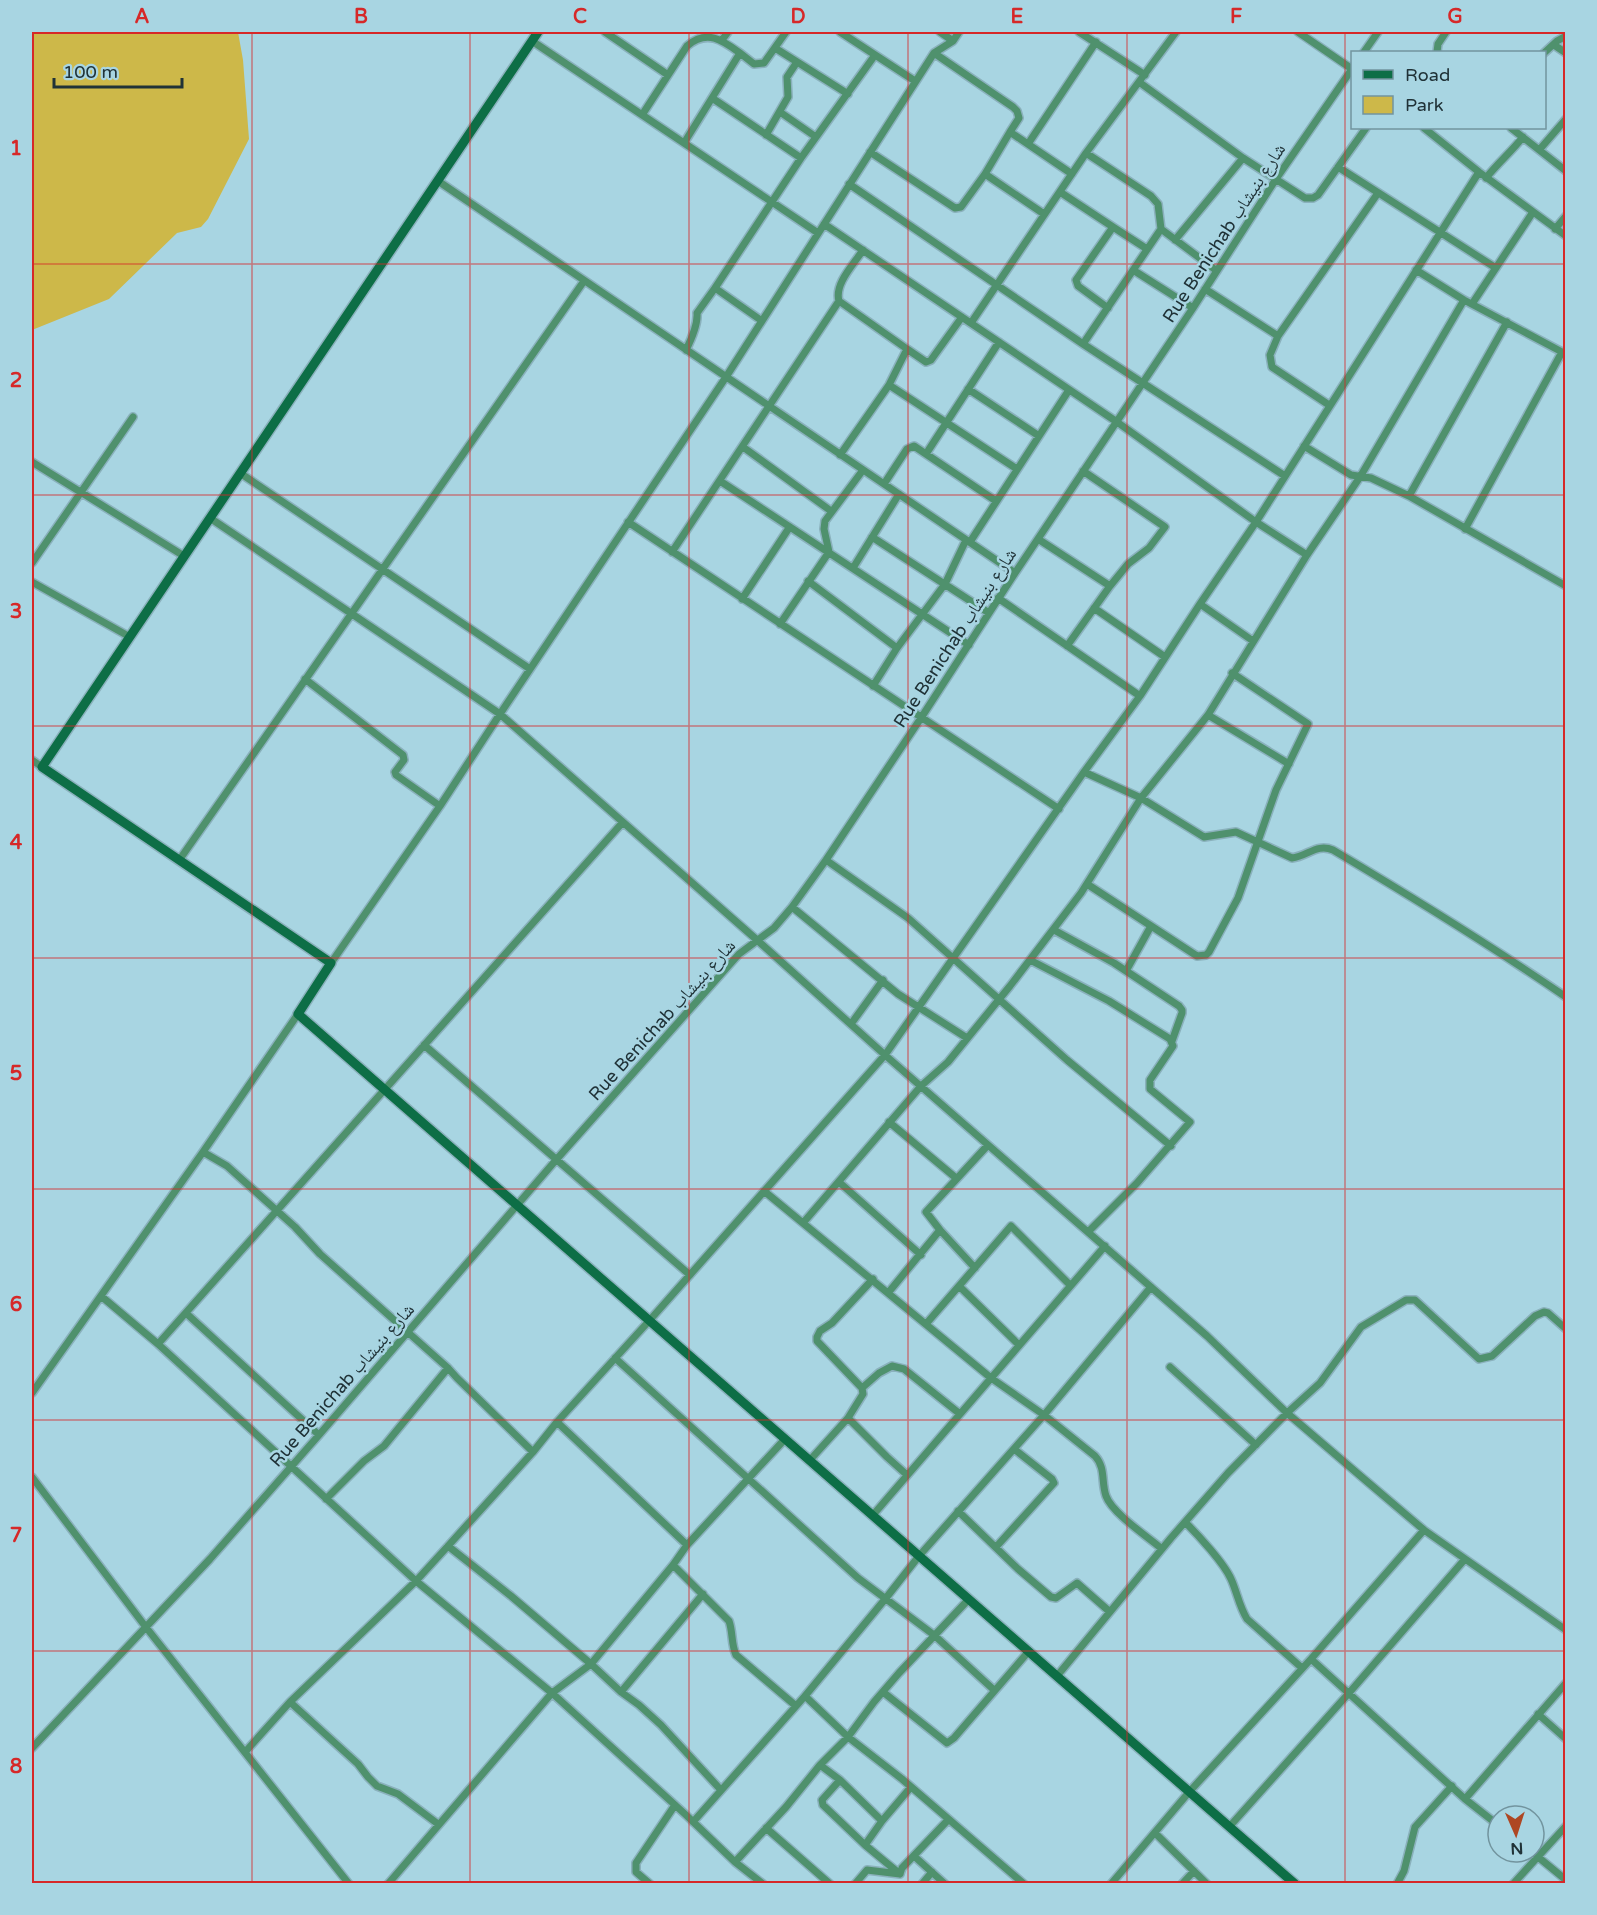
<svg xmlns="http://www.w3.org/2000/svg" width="1597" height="1915" viewBox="0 0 1597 1915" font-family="'Varela Round','Noto Naskh Arabic',sans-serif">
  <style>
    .green { fill: #cdb849 }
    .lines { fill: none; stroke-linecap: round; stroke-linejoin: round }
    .street-casing { stroke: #8ab1bc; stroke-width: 10 }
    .secondary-casing { stroke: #8ab1bc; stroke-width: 12 }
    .street { stroke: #4f916d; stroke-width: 7 }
    .secondary { stroke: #0d6e46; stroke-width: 9 }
    .grid { fill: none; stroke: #d62828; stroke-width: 1.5; stroke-opacity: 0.55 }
    .labels { text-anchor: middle; stroke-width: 5; stroke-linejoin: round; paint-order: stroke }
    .street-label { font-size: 18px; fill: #203237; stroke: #a8d5e2 }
    .neatline { fill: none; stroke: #d62828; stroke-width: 2 }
    .grid-label { font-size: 20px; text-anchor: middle; font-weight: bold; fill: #d62828 }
  </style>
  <rect width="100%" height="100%" fill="#a8d5e2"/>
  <path class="green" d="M32 32H238L243 60 249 139 208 219 201 227 177 233 109 299 32 330Z"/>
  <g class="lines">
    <defs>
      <path id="street" d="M605 32 668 75
        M840 32 915 81
        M940 32 953 41
        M1079 32 1145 75
        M1298 32 1352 69
        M722 40 728 32
        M532 41 818 233
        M1554 45 1566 53
        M775 48 848 94
        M1364 52 1378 32
        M1437 52 1438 44 1446 32
        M934 53 1013 107 1017 111 1019 118 1010 132 1072 174
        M1544 53 1557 41 1566 36
        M1139 82 1243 158 1305 198H1313L1318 195 1366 128
        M712 98 801 158
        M780 112 816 137
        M642 115 687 46C707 29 722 40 740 53
        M1424 128 1479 172 1566 236
        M1511 128 1566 171
        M1010 132 985 174 1044 214
        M766 135 788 97 787 77 797 62
        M684 143 740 53 754 64 764 63 786 32
        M1028 144 1096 42
        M1540 149 1566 119
        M870 152 955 208 961 207 985 174
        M1086 153 1151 196 1158 204 1161 229 1217 271
        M1338 167 1496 268
        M1486 178C1498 163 1511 152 1523 137
        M438 181 1015 573
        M849 184 1083 344 1285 476
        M1060 192 1113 227 1076 280 1078 286 1108 308
        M824 224 1117 422 1256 522 1307 555
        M1113 227 1147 249
        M1555 229 1566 216
        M1175 240 1243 158
        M1133 270 1193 308
        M1416 270 1464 300 1562 352 1465 529
        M1205 289 1278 336
        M1472 304 1533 212
        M762 321 715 288 801 158 875 55
        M971 323 1086 153 1176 32
        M1083 344 1161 229
        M907 349 926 362 931 360 962 317
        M686 350C691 340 698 324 697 313L715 288
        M889 385 1017 469
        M968 389 1039 436
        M1329 405 1272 367 1270 355 1278 336 1378 193
        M1304 446 1351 475 1371 478 1409 496 1566 586
        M743 447 831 511
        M926 454 999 342
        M840 455 889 385 907 349 839 301C834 284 854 264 863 250
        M32 462 184 556
        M240 473 530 669
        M720 481 969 645
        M884 484 907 449 914 446 996 501
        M1409 496 1507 322
        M210 518 500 714 757 940 885 1055 1207 1336 1287 1413 1364 1479 1424 1530 1566 1630
        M628 522 1059 809
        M872 537 989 613
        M1038 539 1110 586
        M970 542 1069 390
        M672 552 839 301
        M32 563 133 417
        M853 568 899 494
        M808 581 897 648
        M32 582 130 637
        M998 598 1140 696
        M742 599 789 528
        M1200 604 1253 641
        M1094 608 1165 657
        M780 624 829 552 824 529 825 521 863 470
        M1067 646 1110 586 1128 564 1149 548 1165 527 1083 471
        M305 679 403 755 404 760 395 772 396 775 440 806
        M873 686 897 648 945 584 966 540
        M1208 715 1289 764
        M32 760 42 767
        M1084 772 1141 798 1204 837 1236 832 1292 858C1308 856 1317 843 1333 850 1412 897 1490 945 1566 997
        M180 859 584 281
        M826 860 908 918 1067 1060 1171 1146
        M1087 884 1197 956 1206 955 1209 952 1238 898 1276 790 1308 724 1232 673
        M792 907 898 994 967 1038
        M1054 930 1114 963 1179 1006 1182 1010V1013L1172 1041
        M1030 960 1109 1001 1170 1039 1173 1046 1150 1080V1089L1190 1122 1137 1183 1088 1232
        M331 963 440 806 500 714 726 377 934 53 953 41 959 32
        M1126 971 1151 926
        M851 1024 883 980
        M424 1045 690 1275
        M889 1122 956 1178
        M203 1152 227 1166 295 1227 320 1254 448 1368 457 1378 533 1452
        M839 1182 921 1255
        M764 1191 991 1378 1044 1415 1095 1456C1106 1468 1101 1482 1106 1496 1112 1513 1148 1537 1162 1549
        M803 1223 921 1086 948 1062 1010 986 1081 893 1141 798 1208 715 1307 555 1360 477 1464 300
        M975 1268 940 1230 926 1212 988 1145
        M959 1286 1019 1345
        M888 1293 940 1230
        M101 1296 158 1344 416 1581 552 1693 686 1815 735 1862 763 1884
        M187 1314 319 1435
        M926 1324 1011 1226 1070 1285
        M158 1344 623 822
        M615 1358 858 1578 934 1635 994 1690
        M1170 1367 1256 1445
        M862 1388 879 1373 892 1366 904 1369 960 1414
        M32 1393 203 1152 298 1014
        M848 1418 887 1457 907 1475
        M557 1422 687 1545
        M810 1460 848 1418 863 1394 862 1388 817 1341V1337L820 1331 832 1323 873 1279
        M32 1477 145 1626 349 1884
        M326 1499 364 1461 384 1446 448 1368
        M958 1511 1018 1569 1051 1597 1056 1598 1077 1583 1110 1612
        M873 1515 1105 1246
        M1185 1522C1198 1535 1224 1563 1231 1579 1237 1592 1239 1606 1247 1619L1302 1668
        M448 1546 511 1596 591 1664 621 1692 639 1705 661 1725 720 1789
        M996 1547 1054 1483 1052 1479 1014 1449
        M673 1565 729 1621C733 1632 731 1644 736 1655L796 1706
        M1311 1659 1465 1799 1498 1825
        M1057 1676 1171 1538 1228 1473 1287 1413 1320 1383 1361 1327 1406 1300H1415L1479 1359 1492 1356 1535 1316 1544 1312 1548 1313 1566 1329
        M621 1692 703 1594
        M883 1692 947 1743 954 1738 1029 1651
        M805 1696 848 1737 902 1779 1024 1884
        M290 1702 358 1764 368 1777 377 1786 398 1794 438 1824
        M1538 1714 1566 1739
        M32 1748 210 1559 319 1435 556 1160 739 954 774 928 792 907 826 860 921 718 1015 573 1193 308 1276 179 1352 69
        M246 1751 290 1702 416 1581 448 1546 533 1452 557 1422 649 1321 885 1055 1084 772 1140 696 1200 604 1256 522 1479 172
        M820 1765 840 1780 882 1821
        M840 1780 822 1800 823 1805 865 1845 900 1874
        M1465 1799 1566 1683
        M693 1822 805 1696 886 1598 919 1556 1044 1415 1151 1287
        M1230 1826 1349 1693 1465 1559
        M766 1828 830 1884
        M1155 1833 1207 1884
        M865 1845 882 1821 911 1787
        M1532 1852 1566 1880
        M914 1856 945 1884
        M735 1862 786 1807 820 1765 848 1737 874 1702 899 1673 969 1599
        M388 1884 552 1693 591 1664 673 1565 687 1545 785 1439
        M650 1884 636 1872V1863L675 1805
        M855 1884 867 1870 900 1874 902 1868 948 1820
        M922 1884 932 1872
        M1111 1884 1190 1791 1311 1659 1424 1530
        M1182 1884 1194 1871
        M1397 1884 1404 1871 1415 1827 1452 1786
        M1513 1884 1566 1826"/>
      <path id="secondary" d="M538 32 42 767 331 963 298 1014 1295 1884"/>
    </defs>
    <use href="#street" class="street-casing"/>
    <use href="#secondary" class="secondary-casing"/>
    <use href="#street" class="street"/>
    <use href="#secondary" class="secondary"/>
  </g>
  <path class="grid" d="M252 32V1884M470 32V1884M689 32V1884M908 32V1884M1127 32V1884M1345 32V1884M32 264H1566M32 495H1566M32 726H1566M32 958H1566M32 1189H1566M32 1420H1566M32 1651H1566"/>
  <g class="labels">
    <g class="street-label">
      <text transform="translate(1224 233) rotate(-57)" y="6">Rue Benichab شارع بنيشاب</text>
      <text transform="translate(955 638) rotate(-57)" y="6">Rue Benichab شارع بنيشاب</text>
      <text transform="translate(662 1020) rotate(-48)" y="6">Rue Benichab شارع بنيشاب</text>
      <text transform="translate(342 1385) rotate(-49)" y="6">Rue Benichab شارع بنيشاب</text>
    </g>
  </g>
  <rect width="1597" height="1915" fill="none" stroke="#a8d5e2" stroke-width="66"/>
  <rect x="1351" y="51" width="195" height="78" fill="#a8d5e2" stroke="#72949e" stroke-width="1.5"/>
  <rect x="1363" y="70" width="30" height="9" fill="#0d6e46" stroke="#72949e" stroke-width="1.5"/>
  <text x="1405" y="81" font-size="18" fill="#203237">Road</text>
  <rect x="1363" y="96" width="30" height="18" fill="#cdb849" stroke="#72949e" stroke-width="1.5"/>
  <text x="1405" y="111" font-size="18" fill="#203237">Park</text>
  <g transform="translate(1516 1834) rotate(177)"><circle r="28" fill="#a8d5e2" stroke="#72949e" stroke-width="1.5"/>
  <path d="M0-4.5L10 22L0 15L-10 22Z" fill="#ae4723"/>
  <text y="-9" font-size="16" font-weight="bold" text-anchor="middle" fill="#203237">N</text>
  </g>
  <path d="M54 78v9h128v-9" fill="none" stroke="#203237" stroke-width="3"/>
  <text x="63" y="78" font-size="18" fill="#203237" stroke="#a8d5e2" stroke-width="4.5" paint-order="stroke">100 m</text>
  <rect x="33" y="33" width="1531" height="1849" class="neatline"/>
  <g class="grid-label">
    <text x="142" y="23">A</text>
    <text x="361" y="23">B</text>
    <text x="580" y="23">C</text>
    <text x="798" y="23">D</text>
    <text x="1017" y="23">E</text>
    <text x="1236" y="23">F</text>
    <text x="1455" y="23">G</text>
    <text x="16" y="155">1</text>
    <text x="16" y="387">2</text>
    <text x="16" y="618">3</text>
    <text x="16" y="849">4</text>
    <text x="16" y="1080">5</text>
    <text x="16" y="1311">6</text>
    <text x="16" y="1542">7</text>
    <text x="16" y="1773">8</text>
  </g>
</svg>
